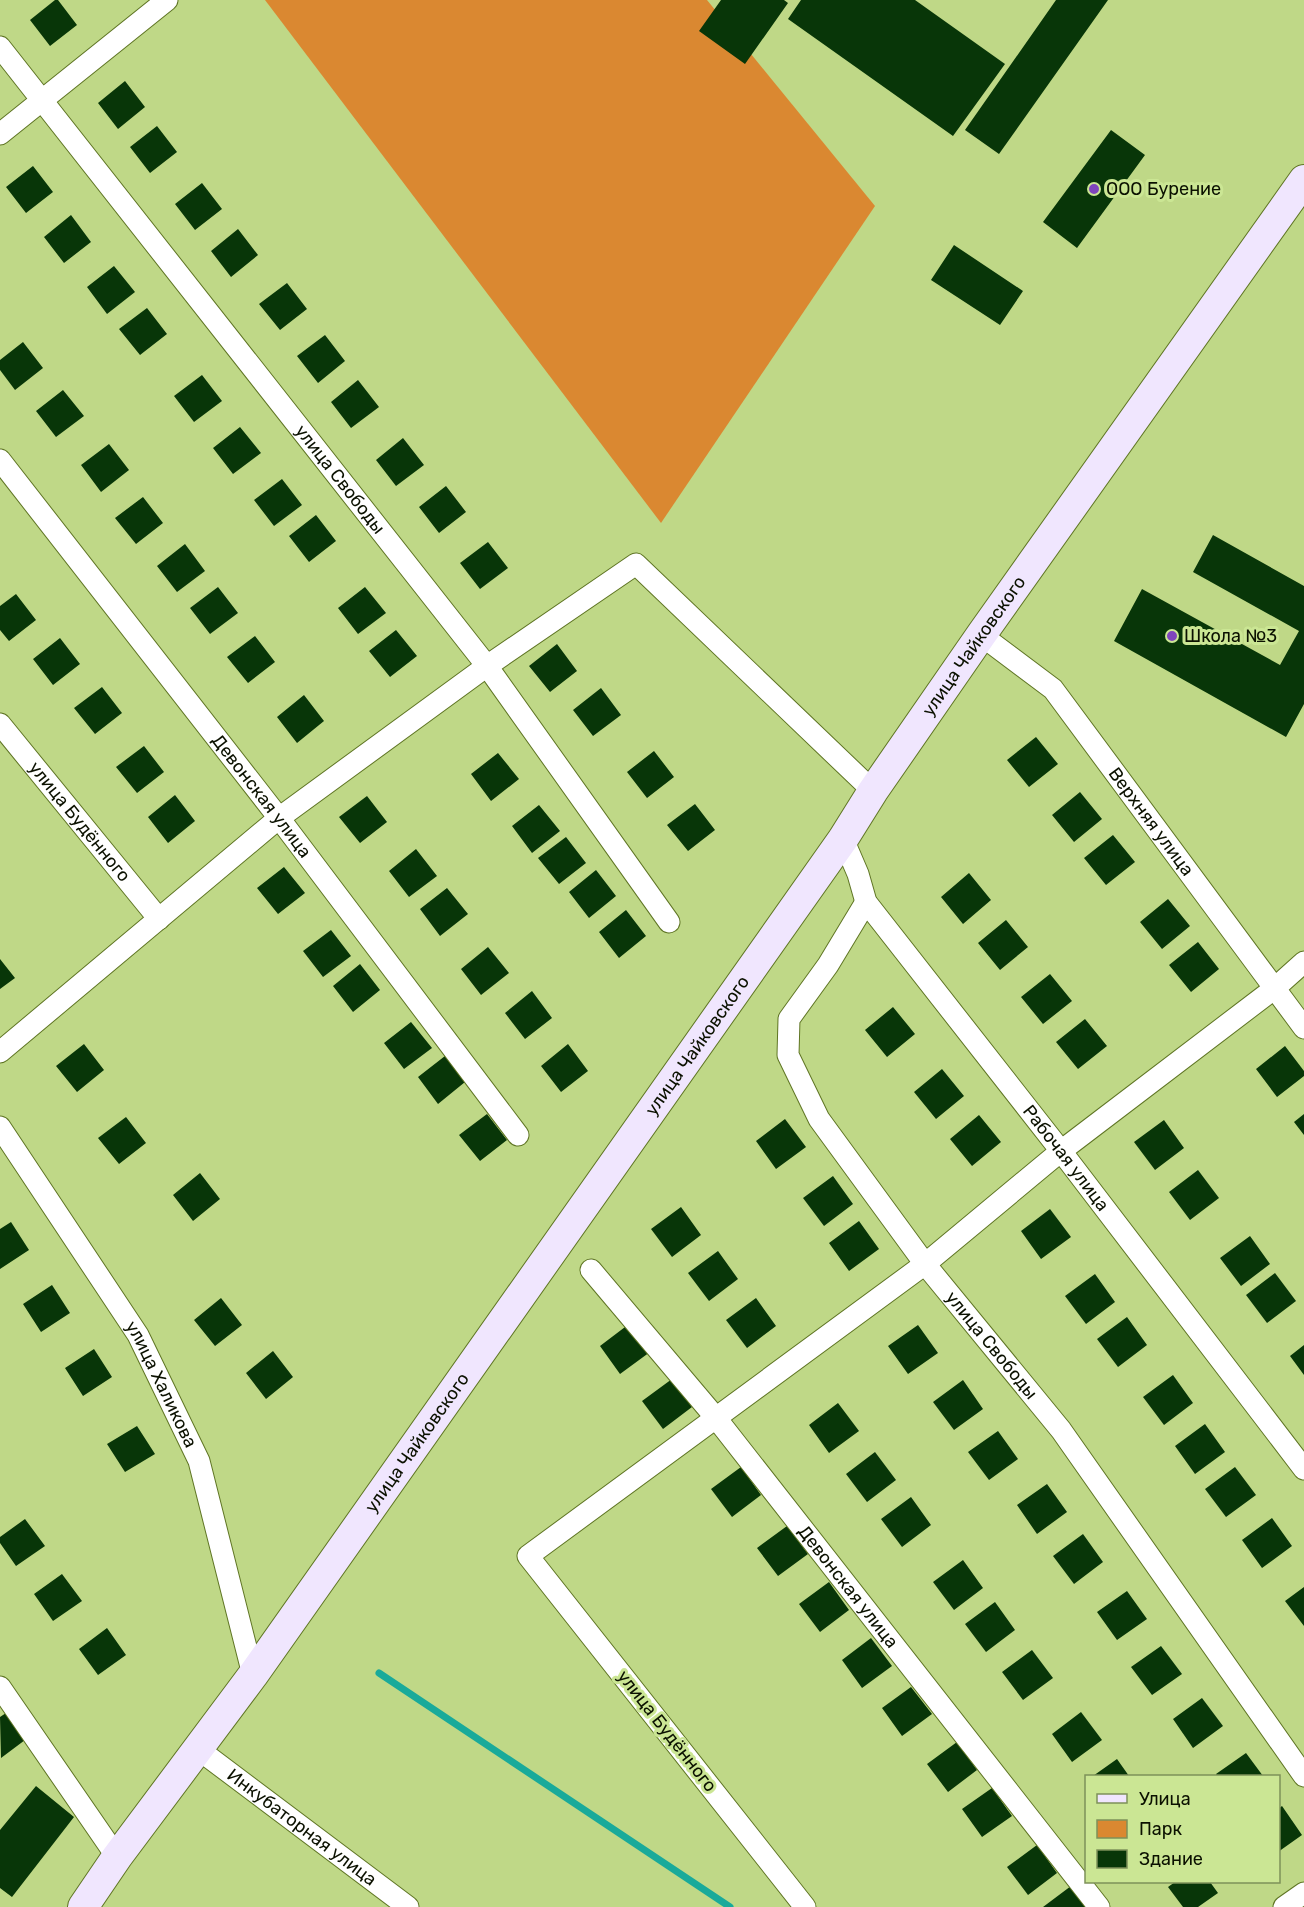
<svg xmlns="http://www.w3.org/2000/svg" width="1304" height="1907" viewBox="0 0 1304 1907" font-family="Rubik,sans-serif">
  <style>
    .green { fill: #da8831 }
    .lines { fill: none; stroke-linecap: round; stroke-linejoin: round }
    .stream { stroke: #19aa9a; stroke-width: 7 }
    .building { fill: #083608 }
    .minor-casing { stroke: #5f7524; stroke-width: 23 }
    .secondary-casing { stroke: #5f7524; stroke-width: 32 }
    .minor { stroke: #fff; stroke-width: 21 }
    .secondary { stroke: #f0e6fe; stroke-width: 30 }
    .poi-dot { fill: #7f45bc; stroke: #cbe694; stroke-width: 2 }
    .labels { text-anchor: middle; stroke-width: 6; stroke-linejoin: round; paint-order: stroke }
    .poi-label { font-size: 18px; fill: #0b1100; stroke: #cbe694; text-anchor: start }
    .street-label { font-size: 18px; fill: #0b1100; stroke: #cbe694 }
  </style>
  <rect width="100%" height="100%" fill="#bfd887"/>
  <path class="green" d="M265 0H707L875 206 661 523Z"/>
  <g class="lines">
    <path class="stream" d="M379 1673 730 1907"/>
  </g>
  <path class="building" d="M55 0H58L77 25 50 46 30 20Z
    M721 0H784L788 3 745 64 699 31Z
    M801 0H915L1005 64 953 136 788 19Z
    M1056 0H1108L999 154 965 130Z
    M125 81 145 107 118 129 98 103Z
    M157 126 177 152 150 173 130 147Z
    M1111 130 1145 155 1077 248 1043 222Z
    M33 166 53 192 26 213 6 187Z
    M202 183 222 209 195 230 175 204Z
    M71 215 91 242 64 263 44 237Z
    M238 229 258 255 231 277 211 251Z
    M954 245 1023 291 1000 325 931 280Z
    M114 266 135 292 107 314 87 287Z
    M287 283 307 309 280 330 259 304Z
    M147 308 167 334 140 355 119 329Z
    M325 335 345 361 318 383 297 356Z
    M23 342 43 368 15 390 0 370V360Z
    M202 375 222 401 194 422 174 396Z
    M358 380 379 407 351 428 331 402Z
    M63 390 84 416 56 437 36 411Z
    M240 427 261 453 233 474 213 448Z
    M403 438 424 465 396 486 376 460Z
    M109 444 129 470 101 492 81 465Z
    M282 479 302 505 274 526 254 500Z
    M446 486 466 512 439 533 419 507Z
    M143 497 163 523 136 544 115 518Z
    M316 515 336 541 309 562 289 536Z
    M1213 535 1304 586V704L1286 737 1114 641 1142 589 1280 665 1299 631 1193 572Z
    M488 542 508 568 480 589 460 563Z
    M185 544 205 571 177 592 157 566Z
    M218 587 238 613 210 634 190 608Z
    M365 587 386 613 358 634 338 608Z
    M16 594 36 620 9 641 0 630V606Z
    M396 630 417 656 390 677 369 651Z
    M255 636 275 662 248 683 227 657Z
    M60 638 80 664 53 685 33 659Z
    M557 644 577 671 550 692 529 666Z
    M102 687 122 713 95 734 74 708Z
    M601 688 621 715 593 736 573 710Z
    M304 695 324 721 297 743 277 717Z
    M1036 737 1058 764 1029 787 1007 760Z
    M144 746 164 772 137 793 116 767Z
    M654 751 674 777 647 798 627 772Z
    M498 753 519 779 491 801 471 774Z
    M1080 792 1102 819 1074 842 1052 815Z
    M175 795 195 821 168 843 148 817Z
    M367 796 387 822 360 843 339 817Z
    M695 804 715 830 688 851 667 825Z
    M539 805 560 831 532 853 512 826Z
    M1113 835 1135 862 1106 885 1084 858Z
    M566 837 586 863 559 884 538 858Z
    M416 849 437 876 409 897 389 871Z
    M284 867 305 893 278 914 257 888Z
    M596 870 616 896 589 918 569 892Z
    M969 873 991 900 963 924 941 897Z
    M447 888 468 914 440 936 420 909Z
    M1168 899 1190 926 1162 949 1140 922Z
    M626 910 646 936 619 958 599 932Z
    M1006 920 1028 947 1000 970 978 943Z
    M331 930 351 956 323 977 303 951Z
    M1198 942 1219 969 1191 992 1169 965Z
    M488 947 509 973 481 995 461 969Z
    M0 959 15 978 0 989Z
    M360 964 380 990 353 1012 333 986Z
    M1050 974 1072 1001 1043 1024 1021 997Z
    M532 991 552 1018 525 1039 505 1013Z
    M893 1007 915 1034 887 1057 865 1030Z
    M1085 1019 1107 1046 1078 1069 1056 1042Z
    M411 1022 432 1048 404 1069 384 1043Z
    M84 1044 104 1070 77 1092 56 1066Z
    M568 1044 588 1071 561 1092 541 1066Z
    M1285 1046 1304 1071V1076L1277 1097 1256 1069Z
    M445 1056 465 1082 438 1104 418 1077Z
    M942 1069 964 1096 936 1119 914 1092Z
    M487 1114 507 1140 480 1161 459 1135Z
    M1304 1114V1135L1294 1122Z
    M979 1115 1001 1142 972 1166 950 1139Z
    M126 1117 146 1143 119 1164 98 1138Z
    M785 1119 806 1147 776 1169 756 1141Z
    M1164 1120 1184 1148 1155 1170 1134 1142Z
    M1198 1170 1219 1198 1190 1220 1169 1192Z
    M200 1173 220 1199 193 1221 173 1195Z
    M833 1176 853 1204 824 1226 803 1198Z
    M681 1207 701 1235 672 1257 651 1229Z
    M1050 1209 1071 1237 1041 1259 1021 1231Z
    M859 1221 879 1249 849 1271 829 1243Z
    M11 1222 29 1250 0 1269V1229Z
    M1250 1236 1270 1264 1241 1286 1220 1258Z
    M718 1251 738 1279 709 1301 688 1273Z
    M1275 1273 1296 1301 1267 1323 1246 1295Z
    M1095 1274 1115 1302 1086 1324 1065 1296Z
    M52 1285 70 1313 41 1332 23 1304Z
    M221 1298 242 1325 215 1346 194 1320Z
    M756 1298 776 1326 747 1348 726 1320Z
    M1127 1317 1147 1345 1118 1367 1097 1339Z
    M629 1324 650 1352 620 1374 600 1346Z
    M918 1325 938 1353 908 1374 888 1346Z
    M1304 1345V1375L1290 1356Z
    M94 1349 112 1377 83 1396 65 1368Z
    M273 1351 293 1377 266 1399 246 1373Z
    M1173 1375 1193 1403 1164 1425 1143 1397Z
    M672 1379 692 1407 663 1429 642 1401Z
    M963 1380 983 1409 954 1430 933 1402Z
    M838 1403 859 1431 829 1453 809 1425Z
    M1205 1424 1225 1452 1195 1474 1175 1446Z
    M137 1426 155 1454 125 1472 107 1444Z
    M998 1431 1018 1459 989 1480 968 1452Z
    M875 1452 896 1480 867 1502 846 1474Z
    M741 1467 761 1495 732 1517 711 1489Z
    M1235 1467 1256 1495 1226 1517 1205 1489Z
    M1047 1484 1067 1512 1037 1534 1017 1505Z
    M911 1497 931 1525 902 1547 881 1519Z
    M1272 1518 1292 1546 1262 1568 1242 1540Z
    M25 1519 45 1546 16 1566 0 1543V1537Z
    M787 1526 808 1554 778 1576 757 1548Z
    M1083 1534 1103 1562 1074 1584 1053 1556Z
    M963 1560 983 1588 954 1610 933 1582Z
    M62 1574 82 1601 53 1621 34 1594Z
    M829 1582 849 1610 820 1632 799 1604Z
    M1304 1587V1626L1285 1601Z
    M1127 1591 1147 1619 1117 1640 1097 1612Z
    M995 1602 1015 1630 986 1652 965 1624Z
    M107 1628 126 1655 98 1675 79 1649Z
    M871 1638 892 1666 862 1688 842 1660Z
    M1161 1646 1182 1674 1152 1695 1131 1667Z
    M1032 1650 1053 1678 1023 1700 1002 1672Z
    M911 1687 932 1714 902 1736 882 1708Z
    M1202 1698 1223 1726 1193 1748 1173 1719Z
    M9 1711 29 1737 1 1758 0 1717Z
    M1081 1712 1102 1740 1072 1762 1052 1734Z
    M957 1742 977 1770 948 1792 927 1764Z
    M1246 1753 1263 1776H1217L1216 1774Z
    M1117 1759 1129 1776H1093Z
    M36 1786 74 1817 12 1897 0 1888V1830Z
    M992 1788 1012 1816 982 1837 962 1809Z
    M1282 1806 1302 1835 1278 1852V1809Z
    M1037 1845 1057 1873 1028 1895 1007 1867Z
    M1175 1882H1210L1218 1893 1198 1907H1183L1168 1887Z
    M1071 1886 1087 1907H1043Z"/>
  <g class="lines">
    <defs>
      <g id="minor">
        <path id="s1" d="M0 47 487 666 669 922"/>
        <path d="M0 134 167 0"/>
        <path id="s2" d="M0 460 279 818 518 1135"/>
        <path id="s3" d="M981 635 1053 689 1304 1028"/>
        <path id="s4" d="M0 724 159 919"/>
        <path id="s5" d="M843 839 858 874 866 902 1061 1151 1304 1469"/>
        <path id="s6" d="M866 902 828 965 789 1019 788 1055 819 1119 925 1264 1061 1430 1304 1776"/>
        <path d="M0 1052 279 818 487 666 636 564 873 791"/>
        <path id="s7" d="M0 1127 138 1335 199 1461 253 1675"/>
        <path id="s8" d="M591 1270 716 1418 1099 1907"/>
        <path d="M0 1687 117 1857"/>
        <path id="s9" d="M198 1749 408 1907"/>
        <path d="M805 1907 528 1556 925 1264 1061 1151 1275 988 1304 962"/>
        <path d="M1284 1907 1304 1893"/>
      </g>
      <g id="secondary">
        <path id="s10" d="M83 1907 117 1857 253 1675 843 839 873 791 981 635 1304 180"/>
      </g>
    </defs>
    <use href="#minor" class="minor-casing"/>
    <use href="#secondary" class="secondary-casing"/>
    <use href="#minor" class="minor"/>
    <use href="#secondary" class="secondary"/>
  </g>
  <g class="poi-dot">
    <circle cx="1094" cy="189" r="6"/>
    <circle cx="1172" cy="636" r="6"/>
  </g>
  <g class="labels">
    <g class="poi-label">
      <text x="1106" y="195">ООО Бурение</text>
      <text x="1184" y="642">Школа №3</text>
    </g>
    <g class="street-label">
      <text dy="6" stroke="none"><textPath href="#s1" startOffset="550">улица Свободы</textPath></text>
      <text dy="6" stroke="none"><textPath href="#s10" startOffset="1544">улица Чайковского</textPath></text>
      <text dy="6" stroke="none"><textPath href="#s2" startOffset="426">Девонская улица</textPath></text>
      <text dy="6" stroke="none"><textPath href="#s4" startOffset="126">улица Будённого</textPath></text>
      <text dy="6" stroke="none"><textPath href="#s3" startOffset="255">Верхняя улица</textPath></text>
      <text dy="6" stroke="none"><textPath href="#s10" startOffset="1058">улица Чайковского</textPath></text>
      <text dy="6" stroke="none"><textPath href="#s5" startOffset="392">Рабочая улица</textPath></text>
      <text dy="6" stroke="none"><textPath href="#s6" startOffset="532">улица Свободы</textPath></text>
      <text dy="6" stroke="none"><textPath href="#s7" startOffset="304">улица Халикова</textPath></text>
      <text dy="6" stroke="none"><textPath href="#s10" startOffset="572">улица Чайковского</textPath></text>
      <text dy="6" stroke="none"><textPath href="#s8" startOffset="408">Девонская улица</textPath></text>
      <text transform="translate(667 1731) rotate(52)" y="6">улица Будённого</text>
      <text dy="6" stroke="none"><textPath href="#s9" startOffset="130">Инкубаторная улица</textPath></text>
    </g>
  </g>
  <rect x="1085" y="1775" width="195" height="108" fill="#cbe694" stroke="#7e9159" stroke-width="1.5"/>
  <rect x="1097" y="1794" width="30" height="9" fill="#f0e6fe" stroke="#7e9159" stroke-width="1.5"/>
  <text x="1139" y="1805" font-size="18" fill="#0b1100">Улица</text>
  <rect x="1097" y="1820" width="30" height="18" fill="#da8831" stroke="#7e9159" stroke-width="1.5"/>
  <text x="1139" y="1835" font-size="18" fill="#0b1100">Парк</text>
  <rect x="1097" y="1850" width="30" height="18" fill="#083608" stroke="#7e9159" stroke-width="1.5"/>
  <text x="1139" y="1865" font-size="18" fill="#0b1100">Здание</text>
</svg>
